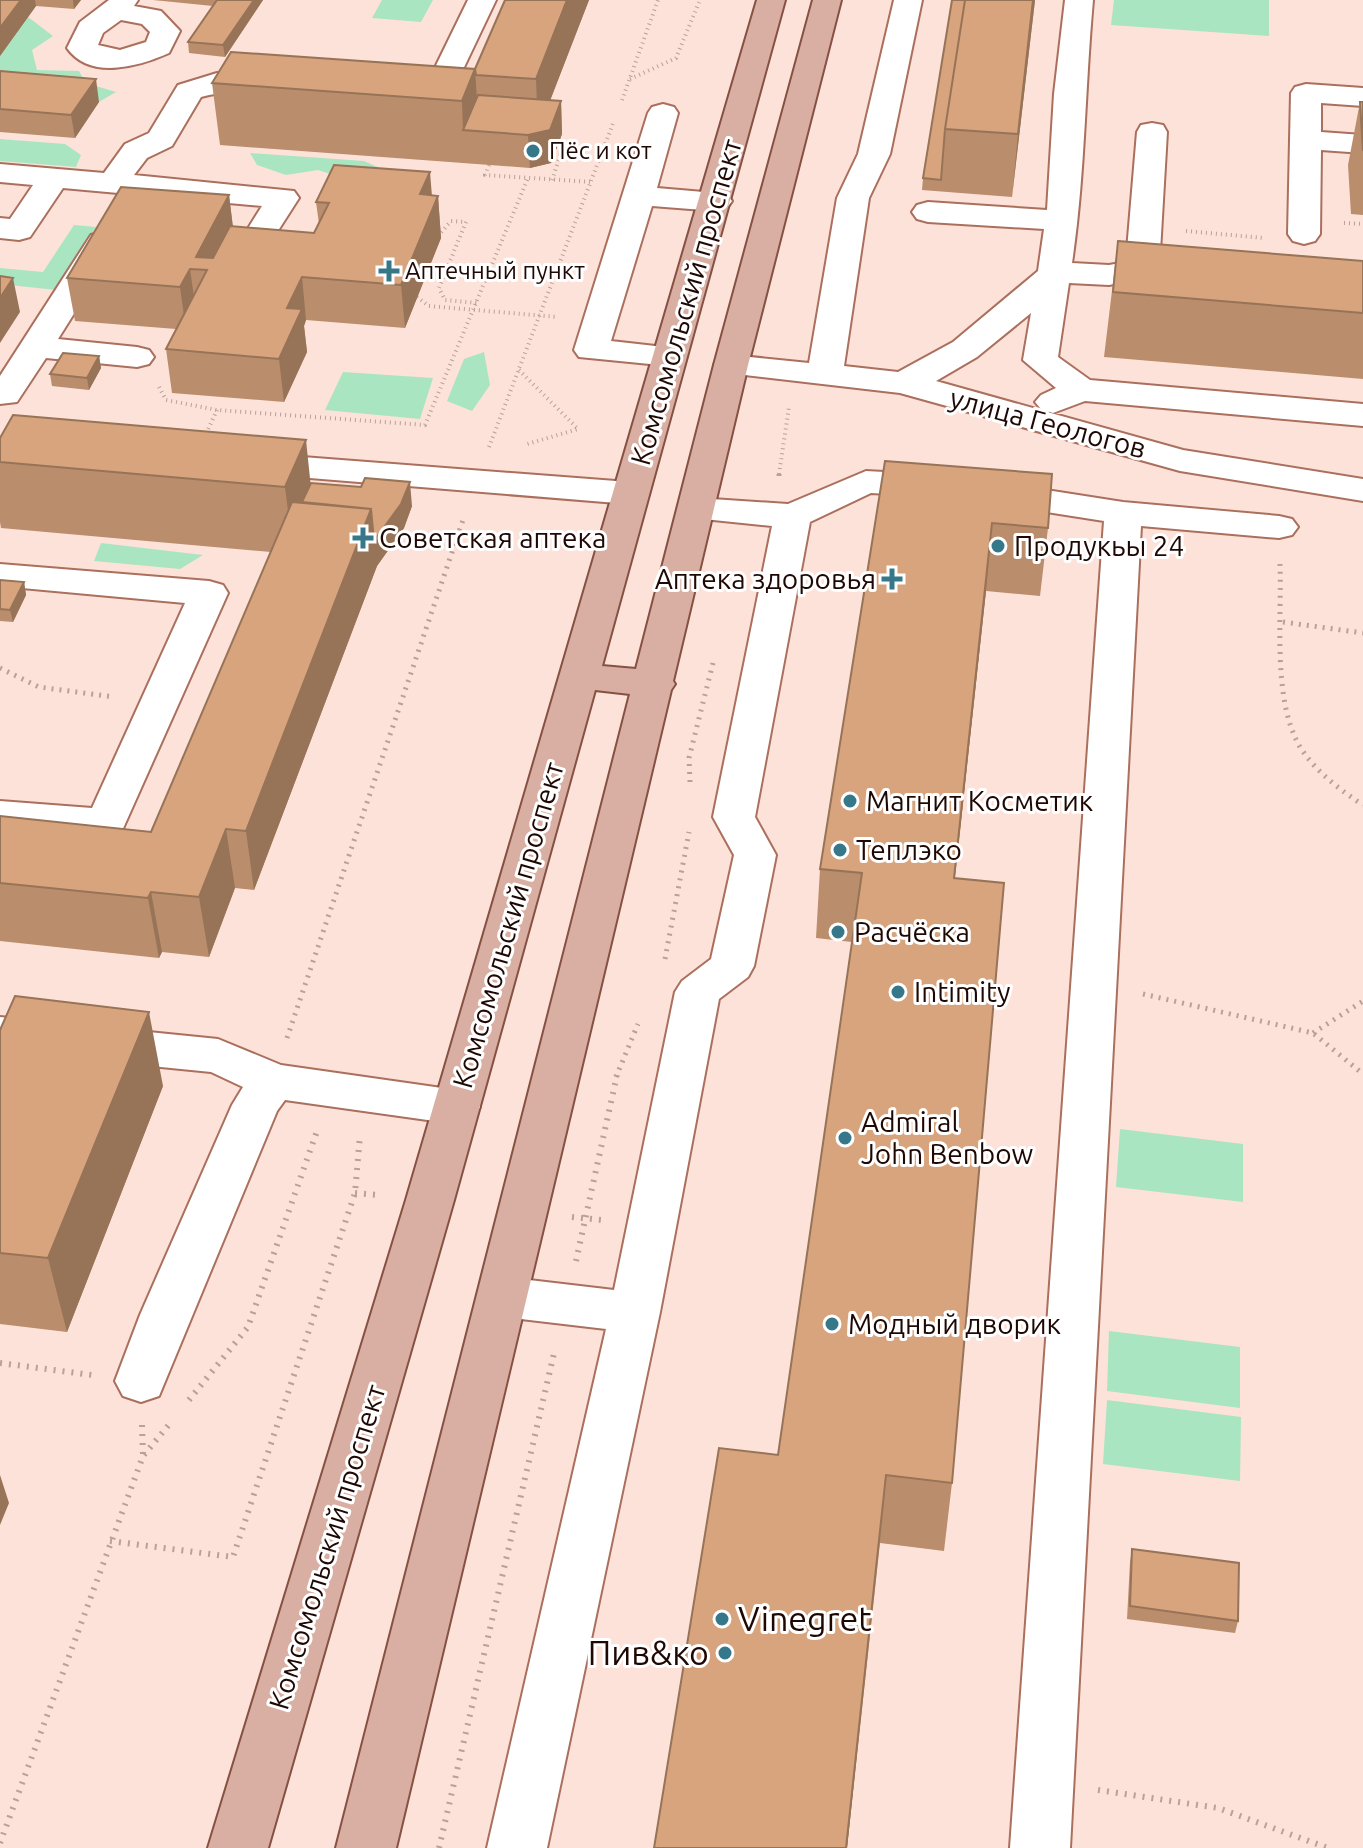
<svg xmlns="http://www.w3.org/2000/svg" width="1363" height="1848" viewBox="0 0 1363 1848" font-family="Ubuntu,sans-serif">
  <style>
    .green { fill: #a9e5c1 }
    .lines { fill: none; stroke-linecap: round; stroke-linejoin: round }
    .minor-casing { stroke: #ab6f5d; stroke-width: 4 }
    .major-casing { stroke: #865142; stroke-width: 4 }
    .path-far2 { stroke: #b9a098; stroke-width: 4; stroke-dasharray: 1 4; stroke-linecap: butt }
    .path-far1 { stroke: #b9a098; stroke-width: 5; stroke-dasharray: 2 6; stroke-linecap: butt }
    .path { stroke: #b9a098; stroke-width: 6; stroke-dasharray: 2 7; stroke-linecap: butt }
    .minor { fill: #fff; fill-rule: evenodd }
    .major { fill: #d8afa2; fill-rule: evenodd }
    .wall { fill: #ba8d6c }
    .shaded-wall { fill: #977358 }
    .building { fill: #d8a47d; stroke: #977358; stroke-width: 2 }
    .poi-dot { fill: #36788a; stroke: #fff; stroke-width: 3 }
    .labels { text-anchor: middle; stroke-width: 6; stroke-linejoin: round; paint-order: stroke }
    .far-poi-label { font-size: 24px; fill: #1e0804; stroke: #fff; text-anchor: start }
    .street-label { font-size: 28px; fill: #1e0804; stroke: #fff }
    .poi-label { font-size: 28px; fill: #1e0804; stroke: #fff; text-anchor: start }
    .near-poi-label { font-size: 34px; fill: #1e0804; stroke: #fff; text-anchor: start }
  </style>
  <rect width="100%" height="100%" fill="#fde2d9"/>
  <path class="green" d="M382 0H433L421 22 372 18Z
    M1114 0H1269V36L1111 25Z
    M28 17 53 36 32 50 37 70 79 71 86 83 116 92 99 102 0 93V56Z
    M0 139 65 144 81 155 76 167 0 161Z
    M250 153 364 161 382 169 352 181 318 170 286 175 257 165Z
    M74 225 96 227 56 290 0 284V268L43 272Z
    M484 352 490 385 472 411 447 401 464 359Z
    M343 372 433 378 420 419 325 410Z
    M101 543 203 555 180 569 94 561Z
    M1120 1129 1243 1144V1202L1116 1187Z
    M1109 1331 1240 1347V1408L1107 1391Z
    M1107 1400 1241 1417 1240 1481 1103 1464Z"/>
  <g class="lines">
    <defs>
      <path id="minor" d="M109 0H138L134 6 161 11 180 31 169 53C140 66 90 81 67 48L80 22ZM121 20 142 24 150 32 146 42 120 50 98 45 103 33Z
        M468 0H496L448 101 437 104 398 100 394 94 398 88 426 86Z
        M894 0H922L890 154 869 198 844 366 898 372 953 342 1038 271 1044 229 928 222 917 219 912 212 917 205 928 202 1047 210 1054 94 1065 0H1093C1085 87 1085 176 1072 263L1109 265 1126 262 1137 132 1141 125 1152 123 1163 125 1167 132 1159 269 1154 276 1109 285 1069 283 1058 357 1090 380 1363 404V426L1085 401 1053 413 1041 409 1035 402 1041 395 1056 388 1023 360 1031 313 977 357 936 381 1183 450 1363 479V501L1180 471 900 393 719 372 714 365 719 358 731 355 809 363 837 198 858 154Z
        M217 73 283 80 287 86 283 92C255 99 230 88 201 97L172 146 147 158 134 175 294 191 299 198 274 237 263 240 252 237 247 230 262 206 63 188 30 237 19 240 0 238V218L10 219 33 185 0 182V164L104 173 125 144 149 133 178 85Z
        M1306 84 1363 88V106L1321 103V132L1363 135V153L1321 150 1320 234 1315 241 1304 244 1293 241 1288 234 1291 93 1295 87Z
        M663 104 674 107 678 113 657 188 727 194 732 201 727 208 716 211 652 206 611 341 682 349 687 356 682 363 670 366 579 357 574 350 648 113 652 107Z
        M103 232 115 235 119 242 58 339 137 347 149 350 154 357 149 364 137 367 46 358 17 402 0 404V376L91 235Z
        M250 453 629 482 642 485 647 493 642 501 629 504 237 472 232 464 237 456Z
        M866 471 957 476 1123 502 1279 516 1292 519 1298 527 1292 535 1279 538 1141 526 1070 1848H1010L1104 521 957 498 871 493 810 522 755 817 776 855 754 966 748 977 719 999 660 1312 547 1848H487L606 1329 503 1317 485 1311 478 1297 485 1283 503 1277 614 1290 675 992 682 981 711 959 734 855 713 817 772 526 684 517 678 509 684 501 697 498 788 504Z
        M0 564 209 581 223 585 228 593 121 833 106 837 0 829V801L92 808 185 603 0 586Z
        M0 1017 218 1039 281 1065 456 1090 473 1095 480 1107 473 1119 456 1124 285 1100 277 1111 159 1396 141 1402 123 1396 115 1381 140 1315 232 1105 243 1087 211 1072 0 1051Z"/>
      <path id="major" d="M757 0H785L602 666 636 669 714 365 813 0H841L748 365 673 681 675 684 671 690 396 1848H336L630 694 595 690 454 1200 268 1848H208L406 1200Z"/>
    </defs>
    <use href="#minor" class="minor-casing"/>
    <use href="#major" class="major-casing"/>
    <path class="path-far2" d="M630 79 676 58 700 0
      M622 100 658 0
      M489 165 485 175 592 182
      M552 180 561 153H555
      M1344 223 1363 224
      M1186 231 1264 238
      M438 236 451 221 466 222 439 288 445 300 477 303
      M417 297 429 306 557 317
      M519 370 578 429 524 445
      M159 387 166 400 217 410 425 425 528 178
      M204 438 217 410
      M489 447 614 121
      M779 474 789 407"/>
    <path class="path-far1" d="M779 476V472
      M1280 564C1282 618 1272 699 1300 747 1315 771 1340 790 1363 805
      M1283 622 1363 633
      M0 668 39 687 114 697
      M690 782 689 758 714 659
      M665 959 689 832
      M1143 994 1313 1033 1363 1074
      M1313 1033 1363 1001
      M287 1038 464 517
      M616 1077 638 1024"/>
    <path class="path" d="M355 1193 379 1195
      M572 1217 602 1220
      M576 1261 617 1075
      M0 1363 92 1375
      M189 1400 248 1327 317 1131
      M142 1425 143 1455
      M110 1541 233 1557 355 1193 360 1135
      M1098 1790 1218 1808 1328 1848
      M0 1843 143 1456 172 1421
      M439 1848 555 1349"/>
    <use href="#minor" class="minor"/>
    <use href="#major" class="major"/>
  </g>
  <path class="wall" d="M0 0H81L74 9 36 6 0 56Z
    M153 0H263L225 57 189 53 188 42 213 6Z
    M505 0H589L550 100 561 101 562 134 551 163 530 168 220 145 212 83 475 69Z
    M952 0H1035L1012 197 922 190 923 178Z
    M0 71 99 102 75 138 0 132Z
    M1360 102H1363V215L1351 214 1348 165Z
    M229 195 233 227 314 233 319 224 316 202 438 196 441 238 405 328 306 320 304 326 307 352 284 402 172 393 166 349 176 329 75 321 67 278Z
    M1118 241 1363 261V379L1104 357Z
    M99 356 101 368 89 390 52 386 50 374Z
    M0 438 311 483 412 506 404 528 377 566 254 890 235 888 209 957 162 952 159 958 0 941V816L151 832 271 552 1 528 0 522Z
    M885 461 1048 528 1040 596 986 591 955 878 952 1483 944 1551 880 1543 847 1848H654L778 1455 852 942 816 938 820 869Z
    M0 580 24 582 26 595 13 622 0 621Z
    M0 1030 163 1086 67 1332 0 1324Z
    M1132 1549 1238 1621 1235 1633 1127 1619 1130 1562Z"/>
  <path class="shaded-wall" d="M21 0H35L36 6 0 56V28Z
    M73 0H81L74 9Z
    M254 0H263L225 57 223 45Z
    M567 0H589L538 132 536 79Z
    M1033 0H1035L1012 197 1018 134Z
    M475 69 479 131 463 130 462 101Z
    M96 79 99 102 75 138 71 115Z
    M561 101 562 134 551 163 530 168 528 135Z
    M430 172 433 209 438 196 441 238 405 328 401 285 420 194Z
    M229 195 234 237 207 270 196 257Z
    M190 269 196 311 186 330 180 287Z
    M302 277 306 320 304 326 307 352 284 402 279 359 287 308Z
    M13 278 20 312 0 343V298Z
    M99 356 101 368 89 390 87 378Z
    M306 440 313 507 291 534 285 487Z
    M410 482 412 506 404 528 377 566 254 890 246 831 371 509Z
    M992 523 986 591 947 948 954 878Z
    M24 582 26 595 13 622 10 610Z
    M226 829 235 888 209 957 199 897Z
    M151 892 162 952 159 958 148 898Z
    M149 1012 163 1086 67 1332 48 1258Z
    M0 1475 9 1503 0 1525Z
    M886 1475 847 1848H846Z"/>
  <path class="building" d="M0 0H21L0 28Z
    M217 0H254L223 45 188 42Z
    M505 0H567L536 79 476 75 475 69Z
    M952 0H965L945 129 941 180 923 178Z
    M965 0H1033L1018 134 945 129Z
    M231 52 475 69 462 101 212 83Z
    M0 71 96 79 71 115 0 109Z
    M478 95 561 101 550 130 528 135 463 130Z
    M1360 102H1363V151Z
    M334 165 430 172 420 194 438 196 401 285 302 277 287 308 302 309 279 359 166 349 207 270 190 269 180 287 67 278 121 187 229 195 196 257 213 258 230 226 314 233 329 203 316 202Z
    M1118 241 1363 261V313L1113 292Z
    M0 276 13 278 0 298Z
    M63 353 99 356 87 378 50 374Z
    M13 415 306 440 285 487 0 462V438Z
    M885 461 1052 474 1048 528 992 523 954 878 1004 883 952 1483 886 1475 846 1848H654L719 1448 778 1455 862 873 820 869Z
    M365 478 410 482 401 504 374 541 371 509 302 502 311 483 361 487Z
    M292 502 371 509 246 831 226 829 199 897 151 892 148 898 0 883V816L151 832Z
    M0 580 24 582 10 610 0 609Z
    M15 996 149 1012 48 1258 0 1253V1030Z
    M1132 1549 1239 1563 1238 1621 1130 1606Z"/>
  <g class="poi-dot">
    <circle cx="533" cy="151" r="8"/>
    <path d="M385 259h8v8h8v8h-8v8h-8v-8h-8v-8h8z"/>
    <path d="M359 526h8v8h8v8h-8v8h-8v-8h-8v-8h8z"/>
    <circle cx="998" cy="546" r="8"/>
    <path d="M888 567h8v8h8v8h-8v8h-8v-8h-8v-8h8z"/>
    <circle cx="850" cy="801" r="8"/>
    <circle cx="840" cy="850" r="8"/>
    <circle cx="838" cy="932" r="8"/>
    <circle cx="898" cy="992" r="8"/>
    <circle cx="845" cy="1138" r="8"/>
    <circle cx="832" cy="1324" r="8"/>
    <circle cx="722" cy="1619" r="8"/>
    <circle cx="725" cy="1653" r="8"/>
  </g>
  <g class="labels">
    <g class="far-poi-label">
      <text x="549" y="159">Пёс и кот</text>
      <text x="405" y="279">Аптечный пункт</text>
    </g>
    <g class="street-label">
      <text transform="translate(686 302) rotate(-74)" y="10">Комсомольский проспект</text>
      <text transform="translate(1048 423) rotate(15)" y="10">улица Геологов</text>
      <text transform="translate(508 925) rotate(-74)" y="10">Комсомольский проспект</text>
      <text transform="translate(327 1547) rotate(-73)" y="10">Комсомольский проспект</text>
    </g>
    <g class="poi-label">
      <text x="379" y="548">Советская аптека</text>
      <text x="1014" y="556">Продукьы 24</text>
      <text x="876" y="589" text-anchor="end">Аптека здоровья</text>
      <text x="866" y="811">Магнит Косметик</text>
      <text x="856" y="860">Теплэко</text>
      <text x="854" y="942">Расчёска</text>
      <text x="914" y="1002">Intimity</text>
      <text x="861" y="1132">Admiral<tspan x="861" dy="32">John Benbow</tspan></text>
      <text x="848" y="1334">Модный дворик</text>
    </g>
    <g class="near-poi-label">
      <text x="738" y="1631">Vinegret</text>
      <text x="709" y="1665" text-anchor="end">Пив&amp;ко</text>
    </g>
  </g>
</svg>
